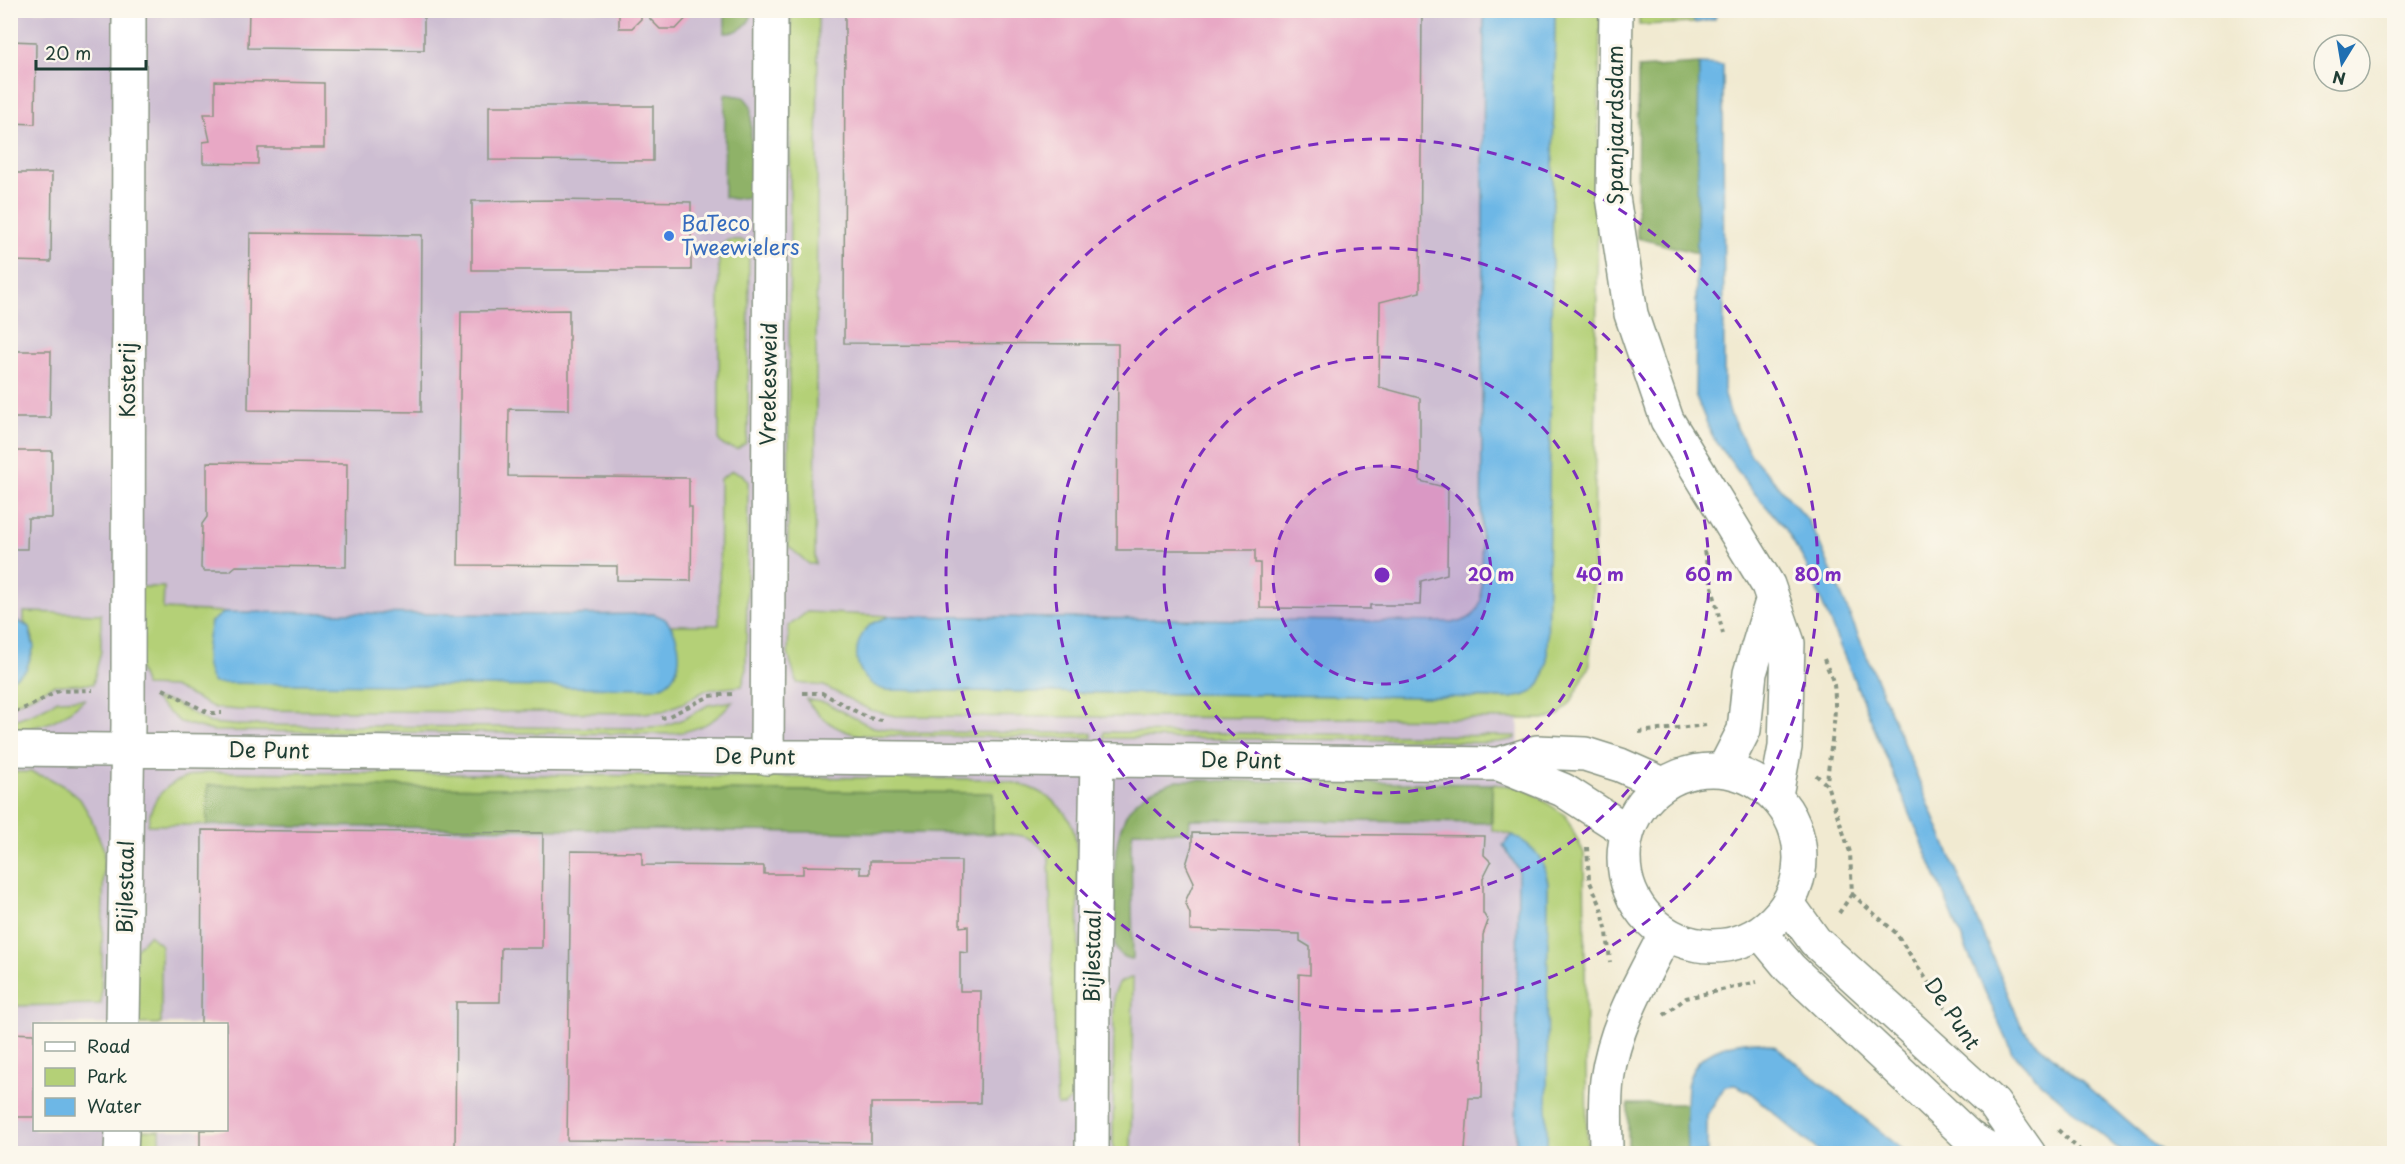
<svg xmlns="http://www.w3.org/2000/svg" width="2405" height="1164" viewBox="0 0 2405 1164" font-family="'Playpen Sans',sans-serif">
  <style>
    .industrial { fill: #cdbed2; fill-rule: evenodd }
    .green { fill: #b4d077; stroke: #6a8656; stroke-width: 1.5 }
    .forest { fill: #8fb268; stroke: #57784e; stroke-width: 1.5 }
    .water { fill: #6db7e6; stroke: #467a8d; stroke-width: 1.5 }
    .building { fill: #e8a8c5 }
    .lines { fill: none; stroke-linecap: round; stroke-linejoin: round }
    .street-casing { stroke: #889482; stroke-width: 36 }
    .path { stroke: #889482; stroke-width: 4; stroke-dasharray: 4.5 4.5; stroke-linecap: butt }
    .street { stroke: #fff; stroke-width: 33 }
    .ring { fill: none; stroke: #7b2cbf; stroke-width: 3; stroke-dasharray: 10 8 }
    .shop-dot { fill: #3f7fe0; stroke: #fbf7ec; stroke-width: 2 }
    .labels { text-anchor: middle; stroke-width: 6; stroke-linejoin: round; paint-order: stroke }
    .street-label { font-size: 21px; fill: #1f3d34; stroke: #fbf7ec }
    .shop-label { font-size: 21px; fill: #366cbe; stroke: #fbf7ec; text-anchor: start }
    .centre { fill: #7b2cbf; stroke: #fbf7ec; stroke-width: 3 }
    .ring-label { font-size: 18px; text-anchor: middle; font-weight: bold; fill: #7b2cbf; stroke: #fbf7ec; stroke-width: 6; stroke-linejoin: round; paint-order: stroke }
  </style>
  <rect width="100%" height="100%" fill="#fbf7ec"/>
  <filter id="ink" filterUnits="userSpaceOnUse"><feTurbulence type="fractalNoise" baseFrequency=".0167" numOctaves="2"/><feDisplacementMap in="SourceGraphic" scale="12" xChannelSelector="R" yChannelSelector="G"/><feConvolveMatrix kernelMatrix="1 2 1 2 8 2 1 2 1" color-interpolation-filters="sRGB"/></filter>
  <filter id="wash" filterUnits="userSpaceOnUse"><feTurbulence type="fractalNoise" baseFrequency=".008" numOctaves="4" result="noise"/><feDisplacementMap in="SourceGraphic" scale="24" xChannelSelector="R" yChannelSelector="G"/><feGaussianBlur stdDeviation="1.35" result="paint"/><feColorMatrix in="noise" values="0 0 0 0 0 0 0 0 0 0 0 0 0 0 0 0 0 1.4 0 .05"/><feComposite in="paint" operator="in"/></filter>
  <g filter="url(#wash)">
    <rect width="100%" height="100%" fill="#f1ead1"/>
    <path class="industrial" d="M10 11H1523L1516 1153H11ZM34 1024H226V1130H34Z"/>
    <path class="green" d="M791 11H818L815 564H809L788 546Z
      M1555 11H1600L1594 551 1590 664 1571 702 1559 715 1548 719 895 716 870 710 824 686 797 683 788 654 789 626 807 612 891 616 870 625 885 690 1510 698C1535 696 1542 687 1547 663Z
      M1639 11H1692L1694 23 1639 25Z
      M728 240H741L749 244 748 432 746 443 737 449 724 446 719 441V247Z
      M732 471 742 474 748 482 746 672 742 686 706 690 683 703 663 711 643 713 239 710 215 708 173 687 145 686 139 669 138 587H164L163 609 225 612 211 622 676 674C679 656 681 640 669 625H719L720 479Z
      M24 612 101 614V651L93 684 54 685 11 706 10 680C32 670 42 639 24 622Z
      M85 699C61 720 43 729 11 729V721L36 712 58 700Z
      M153 699 172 702 210 723 234 725 636 728 664 726 686 718 708 705 733 701C716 723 696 731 669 734L213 731 180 722Z
      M806 699 826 703 872 727 905 732 1092 733V738L858 735C836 730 819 719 806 699Z
      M1104 732 1516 736 1514 739C1484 747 1450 740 1419 740 1314 740 1209 739 1104 738Z
      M10 772H30L49 778 67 788 80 799 90 816 104 850 101 1004 11 1006Z
      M208 772 993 779C1024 783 1055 793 1071 823 1077 836 1077 854 1078 868L1080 1086 1077 1094 1064 1106H1057L1049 857C1033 833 1020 834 993 834V793L208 785 207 825H148C152 789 175 778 208 772Z
      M1492 784 1523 787 1565 815 1584 853 1587 1153H1542L1548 883 1545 868 1513 835 1492 830Z
      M149 935 161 945V1024H135L136 949Z
      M1133 977 1131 1153H1113L1114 994 1119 983Z
      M134 1130H160V1153L134 1154Z"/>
    <path class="forest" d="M725 11H752C752 24 738 33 725 33Z
      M1699 64 1697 253 1637 238 1638 68Z
      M725 94 744 97 751 106V197L734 199 724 197Z
      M1178 780 1492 784 1491 823 1190 819 1189 832 1133 831 1131 845 1133 959C1123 958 1119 956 1115 946 1115 908 1107 834 1133 805 1145 791 1161 786 1178 780Z
      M208 785 993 793V834L207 825Z
      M1628 1104H1688L1687 1153 1628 1154Z"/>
    <path class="water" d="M1484 11H1555L1547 663C1542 687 1535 696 1510 698L885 690C856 682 847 648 869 626 874 621 884 619 891 616L1460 622C1473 617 1477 614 1481 600Z
      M1692 11V10L1717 11 1715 19 1694 23Z
      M1699 64 1723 65 1724 392 1731 416 1751 455 1807 519 1820 544 2021 1025 2030 1037 2164 1153H2123L2041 1083 2012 1052 1974 967 1805 562 1785 528 1751 489 1712 436 1695 394Z
      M225 612 548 615 654 614C658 616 663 617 666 620 685 640 685 683 655 688L214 683C201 665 207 643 211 622Z
      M10 617 29 627 34 647 26 670 11 680Z
      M1513 835C1536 848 1543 857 1548 883L1547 1153H1516L1518 869 1503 845Z
      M1756 1041 1776 1047 1907 1153H1821L1748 1091 1735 1085 1725 1086 1707 1115V1153H1687C1687 1137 1684 1096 1688 1082 1696 1051 1728 1042 1756 1041Z"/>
    <g id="blocks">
      <path class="building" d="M249 10H424V50L248 48Z
        M619 10H694L676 29H660L650 19 649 13H641V19L632 28H619Z
        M845 10H1422L1420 292 1380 302 1379 387 1420 398V481L1448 488 1447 574 1421 581 1420 605H1370V609L1260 608V563H1255V550H1117L1118 344 844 343Z
        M10 41 36 42 35 124 10 123Z
        M215 81 324 83V148H258V164L203 163V142L210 141 204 114H215Z
        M489 106H653V161L489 160Z
        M10 173H52L51 262 10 261Z
        M554 200 691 202V270H472V201Z
        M250 233 422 235 421 412 248 410Z
        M569 310V410L509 409 508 476 689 478V507H692L691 581 617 580V566L458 565 461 311Z
        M10 351H51L50 418H10Z
        M10 451H52V518H28L27 549H10Z
        M207 462 347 464 346 567 236 566 230 571H204L201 568 202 524 207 517Z
        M202 830 543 833 542 948H501L500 1002H456L455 1154H200V1130H226V1024H201Z
        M1192 833 1485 836 1484 855 1491 862 1483 878V913L1488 921 1483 935 1482 1098H1469L1465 1150 1488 1152V1154H1297L1299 974 1310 975V947L1300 941V934L1190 930V914L1185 902 1194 882 1186 865 1192 845Z
        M571 851 642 852V865L764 866V874H803V866L860 867V874H870V861H961L960 927 968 926V953L960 952V991H981L980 1103H871V1143L567 1140Z
        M10 1033 34 1034V1117H10Z"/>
    </g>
  </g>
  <g filter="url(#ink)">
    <use href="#blocks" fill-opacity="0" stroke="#889482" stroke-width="1.5"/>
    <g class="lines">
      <defs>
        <path id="street" d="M1616 10 1613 197 1631 314 1667 420 1768 585 1788 643 1785 747 1776 795
          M10 749 1499 764 1537 752 1585 754 1620 765 1663 784
          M767 758 771 10
          M1499 764 1563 790 1627 831
          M1724 769 1744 730 1750 673 1772 601
          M1624 858a88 88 0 1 1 176 0a88 88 0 1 1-176 0Z
          M1789 905 1815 941 1994 1104 2029 1154
          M1761 933 1790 968 1969 1137 1997 1154
          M123 1024 128 725 129 10
          M121 1154 122 1130
          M1092 1154 1093 969 1097 759
          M1606 1154C1606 1129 1604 1104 1607 1080 1614 1027 1641 981 1665 935"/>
      </defs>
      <use href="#street" class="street-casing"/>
      <path class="path" d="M1704 551 1723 634
        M1824 659C1827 667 1832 677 1834 685 1838 718 1829 751 1827 784
        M163 689 209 713H222
        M803 693H822L868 718 882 720
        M15 712 32 705 58 691 93 690
        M661 718 667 717 710 696 732 694
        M1639 732 1706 725
        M1816 775 1827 785 1850 852 1852 894
        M1587 847 1589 880 1600 904 1607 932 1610 962
        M1852 894 1896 933 1947 1011
        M1839 913 1852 894
        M1664 1015 1686 998 1757 982
        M2058 1130 2084 1154"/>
      <use href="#street" class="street"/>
    </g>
  </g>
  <circle cx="1382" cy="575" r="109" fill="#7b2cbf" fill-opacity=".12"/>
  <g class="ring">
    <circle cx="1382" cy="575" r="109"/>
    <circle cx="1382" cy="575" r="218"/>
    <circle cx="1382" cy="575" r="327"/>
    <circle cx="1382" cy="575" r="436"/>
  </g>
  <circle class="shop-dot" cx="669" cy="236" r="6"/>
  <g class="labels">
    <g class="street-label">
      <text transform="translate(1616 125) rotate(-90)" y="7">Spanjaardsdam</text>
      <text transform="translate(128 380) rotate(-90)" y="7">Kosterij</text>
      <text transform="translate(769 384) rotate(-89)" y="7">Vreekesweid</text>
      <text transform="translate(269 751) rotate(1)" y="7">De Punt</text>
      <text transform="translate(755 757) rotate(1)" y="7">De Punt</text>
      <text transform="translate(1241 761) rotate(1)" y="7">De Punt</text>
      <text transform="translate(126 887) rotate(-89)" y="7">Bijlestaal</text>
      <text transform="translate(1093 956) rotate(-89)" y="7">Bijlestaal</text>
      <text transform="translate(1952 1014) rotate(56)" y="7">De Punt</text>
    </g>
    <g class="shop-label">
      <text x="681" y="231">BaTeco<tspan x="681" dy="24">Tweewielers</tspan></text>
    </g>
  </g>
  <circle cx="1382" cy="575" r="9" class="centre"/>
  <g class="ring-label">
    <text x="1491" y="581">20 m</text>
    <text x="1600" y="581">40 m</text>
    <text x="1709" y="581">60 m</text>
    <text x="1818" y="581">80 m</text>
  </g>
  <rect width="2405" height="1164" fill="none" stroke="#fbf7ec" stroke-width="36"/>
  <rect x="33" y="1023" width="195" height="108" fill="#fbf7ec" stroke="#a3ada2" stroke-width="1.5"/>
  <rect x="45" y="1042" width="30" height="9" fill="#ffffff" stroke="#a3ada2" stroke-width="1.5"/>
  <text x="87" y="1053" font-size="18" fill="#1f3d34">Road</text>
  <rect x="45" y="1068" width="30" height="18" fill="#b4d077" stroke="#a3ada2" stroke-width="1.5"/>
  <text x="87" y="1083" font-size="18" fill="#1f3d34">Park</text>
  <rect x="45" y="1098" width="30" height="18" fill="#6db7e6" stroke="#a3ada2" stroke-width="1.5"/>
  <text x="87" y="1113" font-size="18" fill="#1f3d34">Water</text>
  <g transform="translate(2342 63) rotate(191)"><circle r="28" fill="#fbf7ec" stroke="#a3ada2" stroke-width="1.5"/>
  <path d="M0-4.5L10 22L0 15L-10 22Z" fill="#1f6fb2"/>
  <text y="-9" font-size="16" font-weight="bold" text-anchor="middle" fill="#1f3d34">N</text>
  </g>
  <path d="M36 60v9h110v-9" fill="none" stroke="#1f3d34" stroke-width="3"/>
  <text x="45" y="60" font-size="18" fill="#1f3d34" stroke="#fbf7ec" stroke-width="4.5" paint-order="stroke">20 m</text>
</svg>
